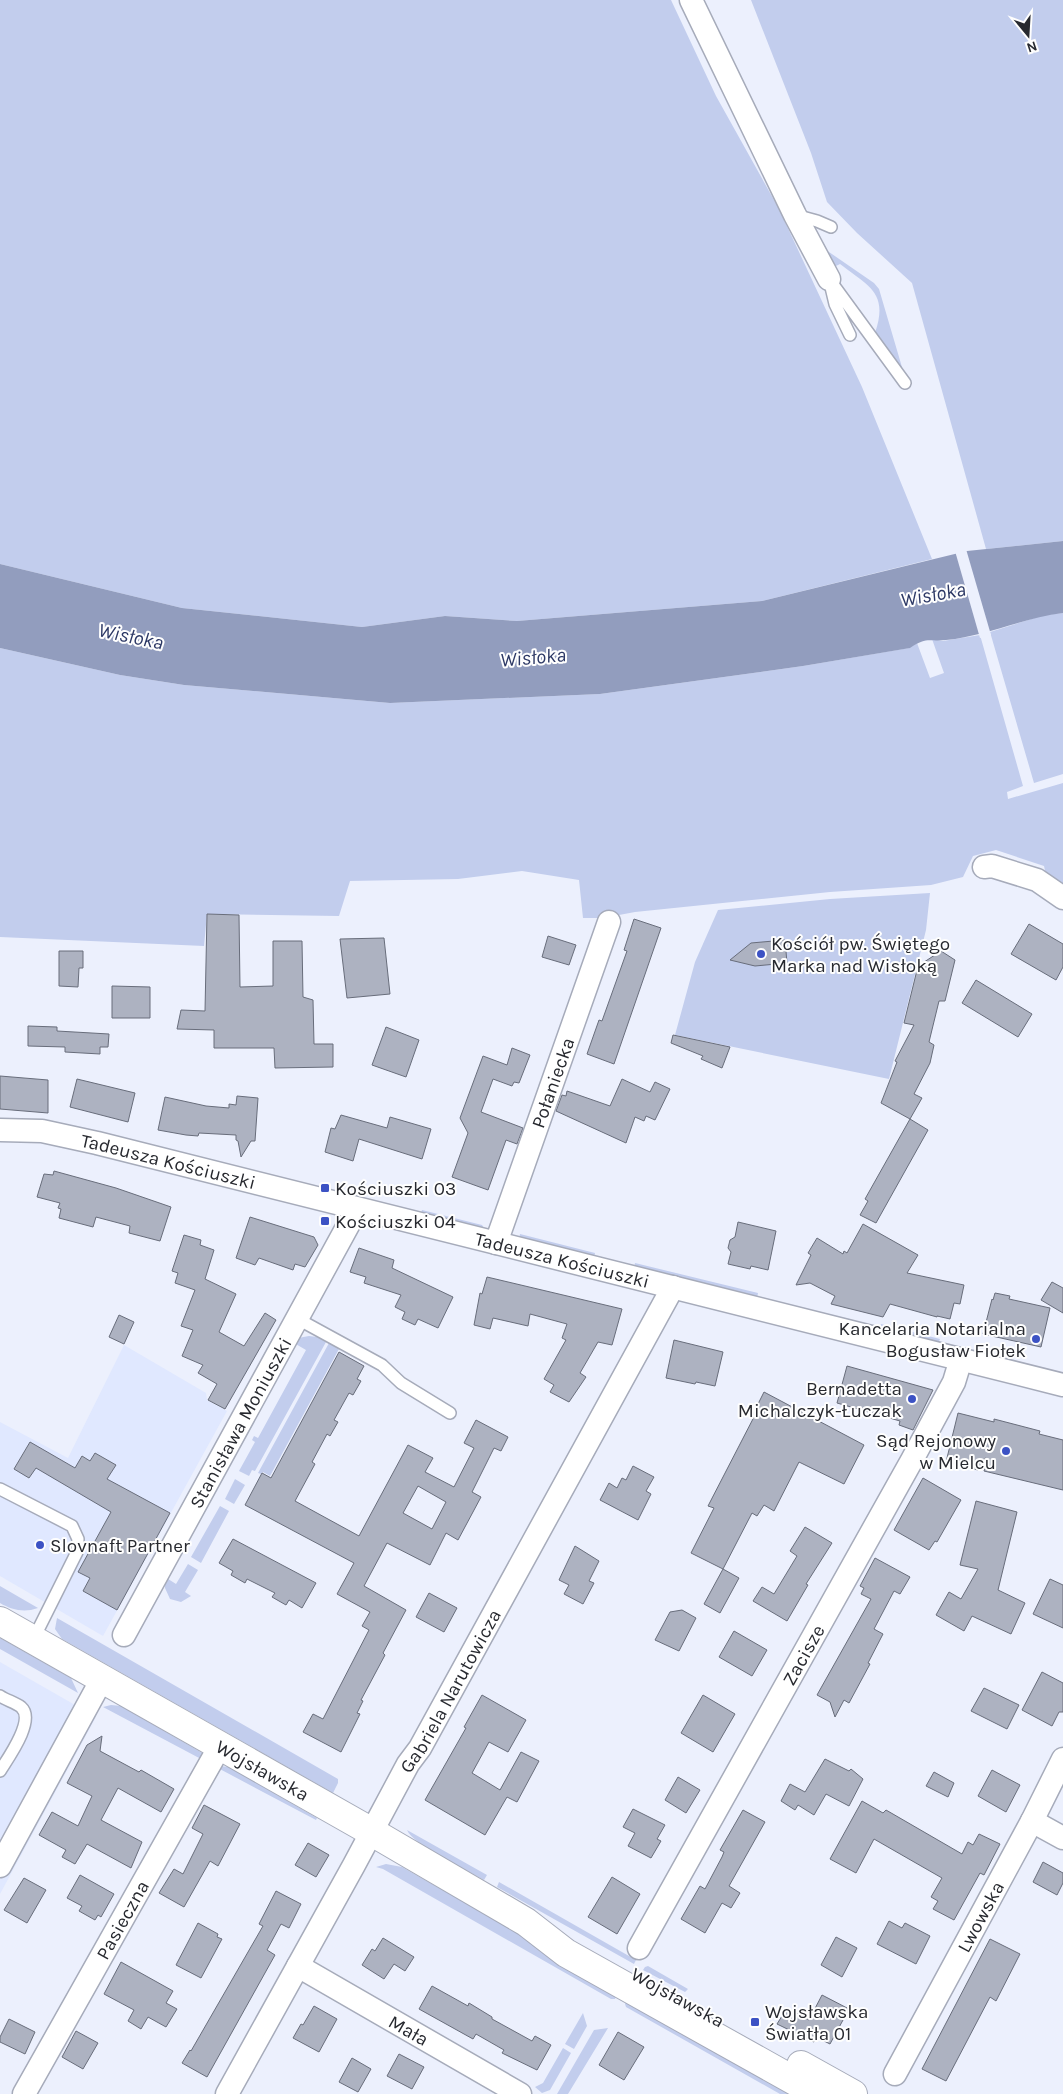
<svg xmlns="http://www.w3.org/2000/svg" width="1063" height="2094" viewBox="0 0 1063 2094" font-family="Karla,sans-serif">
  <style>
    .built { fill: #e0e8ff }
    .green { fill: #c2cded }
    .water { fill: #929dbe }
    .pier { fill: #ecf0fd }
    .building { fill: #adb2c1; stroke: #686d7b; fill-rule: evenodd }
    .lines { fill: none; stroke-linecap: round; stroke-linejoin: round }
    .service-casing { stroke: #a6abba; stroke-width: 14 }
    .minor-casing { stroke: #a6abba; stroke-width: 25 }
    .tertiary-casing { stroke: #a6abba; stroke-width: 30 }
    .service { stroke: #fff; stroke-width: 11 }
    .minor { stroke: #fff; stroke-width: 22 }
    .tertiary { stroke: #fff; stroke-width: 28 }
    .poi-dot { fill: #3c52c4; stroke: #fefefe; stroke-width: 2 }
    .labels { text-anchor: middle; stroke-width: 4; stroke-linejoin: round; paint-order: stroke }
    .poi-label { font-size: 19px; fill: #27292f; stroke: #fefefe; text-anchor: start }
    .street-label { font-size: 19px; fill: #27292f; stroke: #fefefe }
    .water-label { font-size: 20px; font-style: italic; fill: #2c3865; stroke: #fefefe }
  </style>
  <rect width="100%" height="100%" fill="#ecf0fd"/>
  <path class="built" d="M124 1345 206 1393 207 1400 227 1411 103 1636 0 1576V1422L68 1458Z
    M0 1662 96 1717 0 1894Z"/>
  <path class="green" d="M0 0H671L716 96 779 209 862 387 932 559 762 601 517 621 445 616 362 627 182 608 0 564Z
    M751 0H1063V541L986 549 912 283 857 233 827 202 811 153Z
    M822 249 829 252 874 283 879 289 904 374 875 333C889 292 868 286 840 264L834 267Z
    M1063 613V774L1034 783 990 632 1044 615Z
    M980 635 1023 786 1007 792 1008 799 1063 783V887L1046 875 1044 866 996 850 973 856 963 877 931 885 830 892 635 912 603 918H583L579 880 522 871 458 879 350 881 339 916 207 914 204 946 0 937V648L120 675 184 685 390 703 600 694 803 666 909 648 917 643 930 678 944 673 932 639 943 641Z
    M930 893 926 930 889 1079 675 1035 695 962 718 910 830 899Z
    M422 1210 482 1225 486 1231 421 1213Z
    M520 1234 595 1253 594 1258 519 1239Z
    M635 1263 758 1293 757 1298 634 1268Z
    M881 1324 940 1339 938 1344 880 1329Z
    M309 1336 317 1337 326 1342 255 1471 252 1470 249 1476 239 1471 255 1442 252 1440 254 1436 258 1438 306 1350 294 1343 298 1338Z
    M329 1343 339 1349 270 1476 263 1472 261 1474 258 1473Z
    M235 1479 245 1485 234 1504 225 1499Z
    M220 1506 229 1511 201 1563 191 1557Z
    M188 1564 198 1570 185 1592 191 1596 181 1602 170 1599 165 1588V1577L176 1584Z
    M0 1586 38 1608C24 1613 12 1610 0 1603Z
    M57 1618 338 1779V1783L333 1793 62 1639 55 1629Z
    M0 1638 71 1678 78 1693 0 1649Z
    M111 1705 121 1706 204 1754 201 1759 103 1707Z
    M220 1766 229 1767 317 1818 316 1820 216 1767Z
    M407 1830 487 1875 484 1880C467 1870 413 1845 407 1830Z
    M386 1864 402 1867 619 1990 615 1999H611L383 1869 376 1867Z
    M499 1882 636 1960 634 1964 497 1887Z
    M648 1966 688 1989 685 1992 643 1970 645 1967Z
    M629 1996 801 2094H780L626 2007 625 2004Z
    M583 2013 587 2026 574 2049 565 2044Z
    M608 2028 568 2094H557L594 2030Z
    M563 2048 571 2053 550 2090 542 2093 535 2087 543 2083Z"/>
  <path class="water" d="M1063 541V613C1023 618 986 636 946 640 929 642 927 636 910 648L803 666 600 694 390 703 184 685 120 675 0 648V564L182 608 362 627 445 616 517 621 762 601 967 551Z"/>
  <path class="pier" d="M966 549 991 635 980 638 955 551Z"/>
  <path class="building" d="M207 914 239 915 240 987 273 986V941H302L303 997 313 1000 314 1044H333V1067L275 1068 274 1048H214V1030L177 1029 181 1010 205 1011Z
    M634 919 661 928 614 1064 587 1054 599 1020 602 1021 627 951 624 950Z
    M1029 924 1063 944V967L1056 980 1011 954Z
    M548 936 576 945 569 965 542 957Z
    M384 938 390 994 347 998 340 939Z
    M785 940 787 963 755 966 730 960 751 943Z
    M59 951H83V968H79L78 987 59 986Z
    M941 951 955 960 945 1001H939L929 1042 934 1045 930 1063 914 1094 922 1098 910 1119 881 1103 897 1062 895 1061 914 1025 904 1023 918 966Z
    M976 980 1032 1014 1018 1037 962 1003Z
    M112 986 150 987V1018H112Z
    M28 1026 57 1027V1031L109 1034 108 1047H100V1054L65 1052V1047L28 1046Z
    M386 1027 419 1040 406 1077 372 1065Z
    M673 1035 730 1047 722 1068 701 1059 703 1056 671 1043Z
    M512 1048 530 1055 519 1083 514 1082 512 1086 493 1079 481 1112 523 1128 517 1144 506 1140 488 1190 452 1177 468 1133 460 1118 483 1056 507 1065Z
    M0 1076 48 1080V1113L0 1109Z
    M77 1079 135 1093 128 1122 70 1107Z
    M622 1079 650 1092 655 1082 670 1089 655 1120 646 1116 644 1121 635 1117 626 1143 556 1111 562 1095 566 1096 567 1091 610 1106Z
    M237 1096 258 1098 255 1141H251L241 1157 238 1141 236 1140V1135L199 1133 198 1136 186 1135 158 1130 165 1097 206 1106 229 1108V1104L236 1105Z
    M341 1115 387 1128 390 1117 431 1129 422 1159 359 1139 353 1161 325 1152 331 1128 335 1129Z
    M910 1119 928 1130 876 1223 860 1215 868 1201 865 1199Z
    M54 1171 116 1188 171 1207 160 1241 129 1233 130 1226 96 1217 93 1227 59 1218 61 1209 58 1208 60 1203 37 1197 44 1174 53 1175Z
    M250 1217 314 1237 318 1245 305 1267 295 1264 293 1270 259 1258 255 1265 236 1258Z
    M738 1222 776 1231 768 1270 751 1266 750 1269 728 1264 731 1252 728 1248 730 1240 735 1237Z
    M863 1224 918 1255 907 1273 964 1285 960 1304 954 1303 950 1319 937 1316V1317L890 1304 883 1317 831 1304 835 1296 810 1283 796 1285 811 1255 808 1253 817 1238 843 1254 844 1251 847 1253Z
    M184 1235 201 1240 200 1245 214 1250 205 1279 236 1294 219 1332 244 1346 265 1313 276 1320 225 1409 208 1400 217 1384 198 1373 203 1365 182 1356 193 1330 181 1326 195 1290 175 1283 178 1273 172 1271Z
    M359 1248 394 1260 392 1268 453 1297 438 1328 418 1319 415 1325 402 1319 405 1312 395 1307 401 1295 364 1283 366 1277 350 1272Z
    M487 1277 622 1309 612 1345 598 1342 580 1373 586 1377 569 1402 550 1392 554 1385 544 1379 566 1340 562 1338 567 1324 530 1314 528 1326 493 1318 490 1329 474 1325 480 1293 482 1294Z
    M1052 1282 1063 1288V1313L1041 1300Z
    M995 1293 1010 1296 1009 1299 1050 1308 1041 1347 983 1334 992 1299 993 1300Z
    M119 1315 134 1322 124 1344 109 1337Z
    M674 1340 723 1352 715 1386 696 1382 695 1384 666 1378Z
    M339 1352 364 1366 357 1379 361 1381 353 1395 349 1393 334 1420 338 1422 330 1436 327 1434 312 1462 315 1464 295 1501 359 1536 408 1445 433 1458 425 1472 454 1487 474 1448 464 1443 476 1420 508 1437 501 1451 494 1448 472 1492 481 1497 458 1540 446 1533 430 1565 387 1543 364 1586 406 1610 383 1653 385 1655 361 1700 363 1701 357 1713 360 1714 341 1752 303 1732 313 1714 323 1719 369 1630 362 1626 370 1612 337 1594 354 1563 245 1505 262 1473 271 1478ZM418 1486 446 1502 432 1529 403 1513Z
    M847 1366 933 1390 913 1430 899 1425 900 1421 837 1403Z
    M764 1392 864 1445 844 1484 799 1462 774 1511 764 1505 757 1516 752 1513 723 1569 691 1553 714 1508 708 1506 755 1415 753 1414Z
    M958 1413 994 1422V1419L1040 1431 1039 1434 1063 1440V1490L984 1471 987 1459 985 1458 978 1470 946 1462Z
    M30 1442 75 1468 82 1456 90 1461 95 1453 116 1465 107 1479 170 1513 117 1610 83 1591 90 1578 78 1572 111 1512 36 1468 29 1478 14 1469Z
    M633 1466 654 1477 646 1491 651 1494 638 1520 600 1500 609 1483 617 1488 622 1478 626 1480Z
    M923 1478 961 1500 937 1542 935 1541 929 1550 894 1530Z
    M976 1501 1017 1512 998 1590 1025 1603 1011 1634 972 1616 964 1631 936 1615 949 1592 961 1599 978 1569 960 1565Z
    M805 1527 832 1543 806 1584 808 1585 787 1621 753 1601 762 1587 774 1594 797 1556 790 1551Z
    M233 1539 316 1583 302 1608 289 1600 286 1605 272 1597 275 1593 247 1579 245 1583 231 1575 233 1571 219 1563Z
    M575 1546 599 1561 589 1581 594 1583 583 1604 564 1594 569 1585 559 1580Z
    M875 1558 910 1577 900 1594 894 1591 874 1629 883 1634 868 1663 870 1664 849 1703 844 1700 835 1717 830 1702 817 1695 871 1599 861 1594 864 1588 860 1586Z
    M723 1569 739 1578 720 1613 704 1604Z
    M1050 1579 1063 1585V1628L1033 1614Z
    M429 1593 457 1608 444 1632 416 1617Z
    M682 1610 696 1618 679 1651 655 1640 670 1612Z
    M734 1631 767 1650 752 1676 719 1657Z
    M1042 1672 1063 1683V1712H1059L1052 1726 1022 1710Z
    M984 1688 1019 1705 1007 1729 971 1711Z
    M482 1695 526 1720 508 1752 489 1742 472 1773 500 1790 521 1752 539 1761 517 1802 507 1797 485 1835 425 1800 466 1728 464 1727Z
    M703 1695 735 1714 713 1752 681 1733Z
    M102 1736 100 1751 139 1772 141 1770 174 1789 161 1812 118 1788 101 1820 142 1842 131 1868 87 1844 75 1864 62 1857 66 1850 39 1835 52 1812 78 1826 92 1796 67 1783 87 1745Z
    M825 1759 849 1771 851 1769 863 1779 849 1806 826 1794 814 1815 798 1805 795 1810 781 1801 790 1784 805 1792Z
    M992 1770 1020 1785 1006 1812 978 1796Z
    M934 1772 954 1783 948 1797 926 1786Z
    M678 1777 700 1790 686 1813 665 1800Z
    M862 1801 883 1813 886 1810 962 1854 968 1842 973 1845 979 1834 1000 1844 984 1875 980 1873 954 1920 933 1909 938 1901 931 1897 942 1878 874 1839 856 1873 830 1859Z
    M204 1805 240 1824 218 1866 210 1861 184 1907 159 1893 174 1869 183 1874 203 1834 192 1828Z
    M633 1809 665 1825 657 1839 661 1841 651 1858 628 1846 635 1833 623 1827Z
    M743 1810 765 1822 729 1886 740 1893 731 1908 722 1903 705 1933 681 1919 700 1886 705 1889 722 1857 724 1852 720 1850Z
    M308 1843 329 1855 316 1877 295 1865Z
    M1043 1862 1063 1873V1883L1057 1895 1033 1882Z
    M80 1875 114 1894 101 1917 98 1915 95 1920 79 1911 82 1906 67 1898Z
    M612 1877 640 1894 617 1934 588 1917Z
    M24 1878 46 1890 27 1923 4 1910Z
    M276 1891 301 1904 289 1928 281 1924 267 1950 275 1955 207 2077 182 2063 190 2050 191 2051 263 1926 259 1924Z
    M889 1921 902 1928 905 1923 930 1936 916 1964 877 1944Z
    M198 1923 218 1934 217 1937 222 1939 201 1978 176 1965Z
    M836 1937 857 1948 842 1977 821 1965Z
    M383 1938 414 1957 405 1971 394 1964 384 1979 362 1965 372 1949 375 1951Z
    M990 1939 1020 1954 996 2001 990 1997 946 2081 922 2069Z
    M121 1962 173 1991 166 2003 177 2009 166 2027 148 2017 141 2029 128 2021 134 2010 104 1994Z
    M432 1986 468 2006 469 2003 492 2017V2019L532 2041 535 2036 551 2045 537 2070 502 2053 504 2050 476 2034 473 2039 419 2009Z
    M822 1995 849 2009 830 2044 816 2037 814 2042 777 2024 787 2008 809 2020Z
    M314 2006 337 2019 319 2052 293 2038 301 2024 303 2025Z
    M9 2019 35 2032 25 2054 0 2042V2037Z
    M76 2031 98 2043 83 2069 62 2057Z
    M618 2032 644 2047 624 2080 599 2065Z
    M399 2054 424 2067 412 2089 387 2076Z
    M352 2058 371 2069 358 2092 339 2082Z"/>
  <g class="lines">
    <defs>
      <path id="service" d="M795 215 817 221 831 227
        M829 279 905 383
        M830 283 835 304 850 335
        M296 1318 382 1365 401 1383 450 1413
        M0 1489 72 1526 78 1539 77 1552 33 1640
        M0 1696C6 1700 16 1703 21 1707 36 1720 8 1758 0 1771"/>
      <g id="minor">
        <path d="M691 0 795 215 829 279"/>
        <path d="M984 867 992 866 1037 880 1063 898"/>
        <path id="s1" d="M0 1130 42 1131 97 1143 1063 1385"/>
        <path id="s2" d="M496 1243 609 922"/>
        <path id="s3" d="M124 1635 357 1209"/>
        <path d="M1032 1821 1063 1838"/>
        <path d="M0 1866 102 1679"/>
        <path id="s4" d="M639 1948 912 1460 954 1382 961 1359"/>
        <path id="s5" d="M298 1966 520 2094"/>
        <path id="s6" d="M895 2074 1032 1821 1063 1759"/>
        <path id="s7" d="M24 2094 220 1746"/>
        <path id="s8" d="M227 2094 354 1865 408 1764 420 1748 673 1287"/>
      </g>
      <g id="tertiary">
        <path id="s9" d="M0 1621 372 1832 526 1922 566 1953 818 2094"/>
        <path d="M801 2065 853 2094"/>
      </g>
    </defs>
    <use href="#service" class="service-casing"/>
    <use href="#minor" class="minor-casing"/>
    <use href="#tertiary" class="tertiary-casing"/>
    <use href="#service" class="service"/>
    <use href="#minor" class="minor"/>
    <use href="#tertiary" class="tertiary"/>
  </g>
  <g class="poi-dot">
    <circle cx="761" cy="954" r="5"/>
    <rect x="320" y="1183" width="10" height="10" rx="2.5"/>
    <rect x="320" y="1216" width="10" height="10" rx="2.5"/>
    <circle cx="1036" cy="1339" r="5"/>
    <circle cx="912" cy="1399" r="5"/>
    <circle cx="1006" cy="1451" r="5"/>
    <circle cx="40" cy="1545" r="5"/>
    <rect x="750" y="2017" width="10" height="10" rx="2.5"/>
  </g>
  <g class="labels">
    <g class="poi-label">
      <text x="771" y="950">Kościół pw. Świętego<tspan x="771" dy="22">Marka nad Wisłoką</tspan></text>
      <text x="335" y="1195">Kościuszki 03</text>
      <text x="335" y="1228">Kościuszki 04</text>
      <text x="1026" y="1335" text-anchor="end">Kancelaria Notarialna<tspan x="1026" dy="22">Bogusław Fiołek</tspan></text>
      <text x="902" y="1395" text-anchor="end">Bernadetta<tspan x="902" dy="22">Michalczyk-Łuczak</tspan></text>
      <text x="996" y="1447" text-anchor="end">Sąd Rejonowy<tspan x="996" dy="22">w Mielcu</tspan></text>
      <text x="50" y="1552">Slovnaft Partner</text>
      <text x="765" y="2018">Wojsławska<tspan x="765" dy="22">Światła 01</tspan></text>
    </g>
    <g class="street-label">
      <text dy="7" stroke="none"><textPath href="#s2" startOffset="170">Połaniecka</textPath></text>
      <text dy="7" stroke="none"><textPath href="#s1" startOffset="172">Tadeusza Kościuszki</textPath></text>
      <text dy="7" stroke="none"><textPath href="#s1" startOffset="578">Tadeusza Kościuszki</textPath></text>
      <text dy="7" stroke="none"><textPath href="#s3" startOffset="242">Stanisława Moniuszki</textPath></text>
      <text dy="7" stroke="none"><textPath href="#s4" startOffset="336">Zacisze</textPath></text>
      <text dy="7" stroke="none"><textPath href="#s8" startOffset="461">Gabriela Narutowicza</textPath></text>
      <text dy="7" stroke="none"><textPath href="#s9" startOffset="302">Wojsławska</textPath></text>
      <text dy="7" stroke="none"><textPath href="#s6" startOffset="179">Lwowska</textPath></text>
      <text dy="7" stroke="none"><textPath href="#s7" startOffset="200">Pasieczna</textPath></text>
      <text transform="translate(678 1997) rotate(29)" y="7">Wojsławska</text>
      <text dy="7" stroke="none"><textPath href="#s5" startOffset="128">Mała</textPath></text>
    </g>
    <g class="water-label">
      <text transform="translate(933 594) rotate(-10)" y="7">Wisłoka</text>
      <text transform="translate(131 636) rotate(12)" y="7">Wisłoka</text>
      <text transform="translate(533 657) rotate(-5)" y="7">Wisłoka</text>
    </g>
  </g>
  <g transform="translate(1028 35) rotate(162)" stroke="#fefefe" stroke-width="4" paint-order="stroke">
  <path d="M0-4L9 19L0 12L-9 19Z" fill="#27292f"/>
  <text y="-8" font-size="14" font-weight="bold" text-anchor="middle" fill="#27292f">N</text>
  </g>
</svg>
